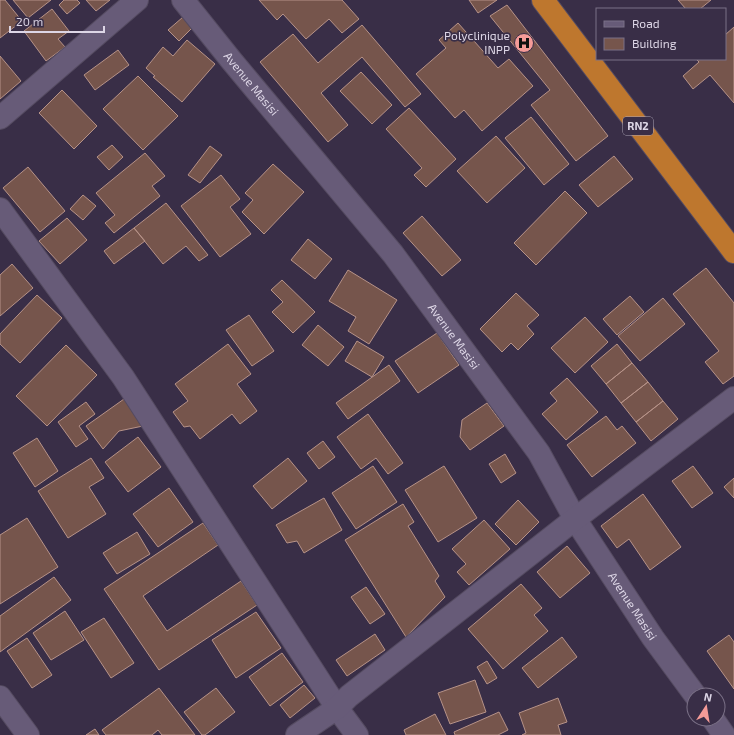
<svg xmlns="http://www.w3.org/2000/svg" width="734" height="735" viewBox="0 0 734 735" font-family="'Exo 2',sans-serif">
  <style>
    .building { fill: #76554c; stroke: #b69288 }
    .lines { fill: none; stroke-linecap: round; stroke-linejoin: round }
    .street-casing { stroke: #554b61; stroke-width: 24 }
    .highway-casing { stroke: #554b61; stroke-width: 24 }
    .street { stroke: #675b78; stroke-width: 22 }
    .highway { stroke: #be772e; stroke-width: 22 }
    .labels { text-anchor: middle; stroke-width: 3.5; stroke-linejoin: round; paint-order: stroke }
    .shield { fill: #392e47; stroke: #aca4b6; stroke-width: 1 }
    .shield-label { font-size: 11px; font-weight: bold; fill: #ddd6e6 }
    .poi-label { font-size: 12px; fill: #ddd6e6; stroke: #392e47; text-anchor: end }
    .street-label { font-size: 12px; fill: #ddd6e6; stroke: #392e47 }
  </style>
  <rect width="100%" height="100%" fill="#392e47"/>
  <path class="building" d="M0 0H5L22 21 0 38Z
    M13 0H51L28 18Z
    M64 0H77L80 3 67 14 59 5Z
    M86 0H110L96 11Z
    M259 0H342L359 19 342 33 329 19 306 39 283 14 277 20Z
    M469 0H497L478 13Z
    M678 0H711L700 9H686Z
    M507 5 608 136 576 161 531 105 550 90 490 16Z
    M52 9 69 31 58 39 65 47 46 61 24 31Z
    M183 17 193 27 179 41 168 30Z
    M458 23 498 68 509 59 533 86 482 131 464 110 455 118 416 74 446 48 439 40Z
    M362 25 421 94 405 107 362 57 321 93 348 125 328 142 260 62 293 34 318 63Z
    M734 27V103L710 75 693 89 683 76 699 62 696 59H725V35Z
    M187 40 215 64 182 102 153 77 155 76 146 68 163 47 173 56Z
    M118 50 129 65 95 90 84 75Z
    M0 56 21 81 0 99Z
    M361 72 392 105 372 124 340 91Z
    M138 76 178 116 143 150 103 109Z
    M62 90 97 126 74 149 39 113Z
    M409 108 456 159 426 187 414 175 422 168 386 129Z
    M531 117 569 164 544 185 505 138Z
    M496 136 525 168 487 203 457 171Z
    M112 145 123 157 109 170 97 157Z
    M210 146 222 155 200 183 188 175Z
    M145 153 165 176 152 186 160 196 114 233 105 223 115 215 96 193Z
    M614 156 633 179 598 207 579 185Z
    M273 164 304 192 264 234 242 212 253 200 245 193Z
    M28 167 65 211 40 232 3 188Z
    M221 175 240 199 230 207 251 234 220 257 181 206Z
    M565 191 587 213 536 265 514 243Z
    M83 195 96 206 83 220 70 209Z
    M166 203 208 255 199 261 186 246 163 264 134 228Z
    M422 216 461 260 442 276 403 233Z
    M67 218 87 240 60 264 39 241Z
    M134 228 145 241 114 264 104 251Z
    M308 239 332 259 315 279 291 260Z
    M12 264 33 288 0 316V275Z
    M706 268 734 303V376L723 384 705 362 719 351 673 294Z
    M348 270 397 300 369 344 348 331 356 317 329 301Z
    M282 280 315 312 293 333 272 312 283 302 271 290Z
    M516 293 539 315 527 326 534 334 518 350 511 343 502 352 480 329Z
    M37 295 62 318 20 363 0 344V334Z
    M630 296 644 312 617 335 603 319Z
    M663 298 685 324 640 361 618 336Z
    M249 315 274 351 252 366 226 330Z
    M585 317 608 342 575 373 551 348Z
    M318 325 344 347 328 366 302 345Z
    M437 333 459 365 418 393 395 361Z
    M357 341 384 357 372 377 345 361Z
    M228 344 251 374 237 384 257 411 240 424 232 414 200 439 190 426 184 427 173 412 188 401 175 384Z
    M617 344 632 363 606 384 591 366Z
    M66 345 97 375 47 426 16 396Z
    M632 363 648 382 621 403 606 384Z
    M389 365 400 381 348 419 336 403Z
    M567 378 598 412 566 440 542 414 557 401 550 393Z
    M648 382 663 401 636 422 621 403Z
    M124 399 143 426 119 431 103 449 86 426Z
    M663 401 678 419 651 441 636 422Z
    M86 402 95 414 79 426 88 439 76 447 58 422Z
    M487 403 504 426 470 450 460 437 462 420Z
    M368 414 403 463 388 474 376 458 361 469 337 437Z
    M606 416 617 430 622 426 636 443 592 477 567 445Z
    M138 437 161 467 128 492 105 462Z
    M37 438 58 471 35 487 13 453Z
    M323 441 335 457 319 469 307 453Z
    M505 454 516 473 501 483 489 464Z
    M91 458 104 478 89 487 106 514 68 538 38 491Z
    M288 458 307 481 272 509 253 486Z
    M373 466 397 502 356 529 332 493Z
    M444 466 477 518 438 542 405 490Z
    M693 466 713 493 692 508 672 481Z
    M734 478V498L724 487Z
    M169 488 193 522 158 547 133 514Z
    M643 494 681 547 650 570 629 539 617 548 601 526Z
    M324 498 342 530 304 553 297 541 287 543 276 525Z
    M518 500 539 522 516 545 495 524Z
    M403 504 414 522 408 526 439 576 435 581 445 597 406 637 345 540Z
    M27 518 58 567 0 604V535Z
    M484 520 510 549 469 585 457 572 466 564 452 549Z
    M203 523 218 545 143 596 167 631 241 581 257 605 159 670 104 589Z
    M137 532 150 554 117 574 103 553Z
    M567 546 590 573 560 598 537 572Z
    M54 577 71 600 0 652V616Z
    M521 584 542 608 534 615 548 631 503 669 468 629Z
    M366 587 385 614 370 624 351 597Z
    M65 611 84 640 51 660 33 633Z
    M256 612 281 648 236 678 212 640Z
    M104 618 134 663 111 678 81 632Z
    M375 634 385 650 347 676 336 660Z
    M729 635 734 642V689L707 651Z
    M562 637 577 657 538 688 522 668Z
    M27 638 52 675 32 688 7 651Z
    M282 653 303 682 270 706 249 677Z
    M487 661 497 678 487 684 477 667Z
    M475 680 486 712 450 724 438 693Z
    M304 685 315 698 290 718 280 705Z
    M159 688 195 735H162L158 730 152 735H106L102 730Z
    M216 688 235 712 205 735H202L184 712Z
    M558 698 567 722 558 725 561 735H522L526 733 519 713Z
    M499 712 508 730 498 735H455L454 732Z
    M435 714 446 735H406L404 730Z
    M95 729 99 735H86Z"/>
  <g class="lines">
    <defs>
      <g id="street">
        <path id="s1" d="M183 0 231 60 393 254 539 453 575 519 653 638 695 695"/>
        <path d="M0 118 137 0"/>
        <path d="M0 209 123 377 337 708 357 735"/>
        <path d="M0 697 28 735"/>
        <path d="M713 719 724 735"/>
        <path d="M297 735 337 708 349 696 575 519 734 398"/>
      </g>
      <path id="highway" d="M543 0 734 252"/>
    </defs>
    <use href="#street" class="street-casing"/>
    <use href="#highway" class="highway-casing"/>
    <use href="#street" class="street"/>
    <use href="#highway" class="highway"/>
  </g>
  <defs>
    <symbol id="hospital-disc" viewBox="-11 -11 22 22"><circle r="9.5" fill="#f59b98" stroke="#392e47"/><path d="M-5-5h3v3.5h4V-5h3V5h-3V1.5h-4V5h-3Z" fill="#111"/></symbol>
  </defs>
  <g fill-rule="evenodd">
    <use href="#hospital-disc" x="513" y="32" width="22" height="22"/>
  </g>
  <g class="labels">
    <rect class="shield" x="623" y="117" width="30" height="18" rx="3"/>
    <g class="shield-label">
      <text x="638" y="130">RN2</text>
    </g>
    <g class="poi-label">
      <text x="510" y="40">Polyclinique<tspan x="510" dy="14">INPP</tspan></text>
    </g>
    <g class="street-label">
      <text dy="4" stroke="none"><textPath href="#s1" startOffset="108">Avenue Masisi</textPath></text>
      <text dy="4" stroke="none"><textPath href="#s1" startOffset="432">Avenue Masisi</textPath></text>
      <text dy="4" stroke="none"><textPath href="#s1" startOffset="756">Avenue Masisi</textPath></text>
    </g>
  </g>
  <rect x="596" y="8" width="130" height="52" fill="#392e47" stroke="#7b7187"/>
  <rect x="604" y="21" width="20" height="6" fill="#675b78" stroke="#7b7187"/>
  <text x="632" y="28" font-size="12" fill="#ddd6e6">Road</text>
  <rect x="604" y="38" width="20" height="12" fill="#76554c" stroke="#7b7187"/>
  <text x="632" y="48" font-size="12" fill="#ddd6e6">Building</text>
  <g transform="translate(706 707) rotate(12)"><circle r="19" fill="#392e47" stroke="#7b7187"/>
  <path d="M0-3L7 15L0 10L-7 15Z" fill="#f59b98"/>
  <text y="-6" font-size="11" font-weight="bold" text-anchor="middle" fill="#ddd6e6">N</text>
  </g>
  <path d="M10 26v6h94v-6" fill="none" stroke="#ddd6e6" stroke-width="2"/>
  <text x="16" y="26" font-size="12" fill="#ddd6e6" stroke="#392e47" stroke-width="3" paint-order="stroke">20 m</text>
</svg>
